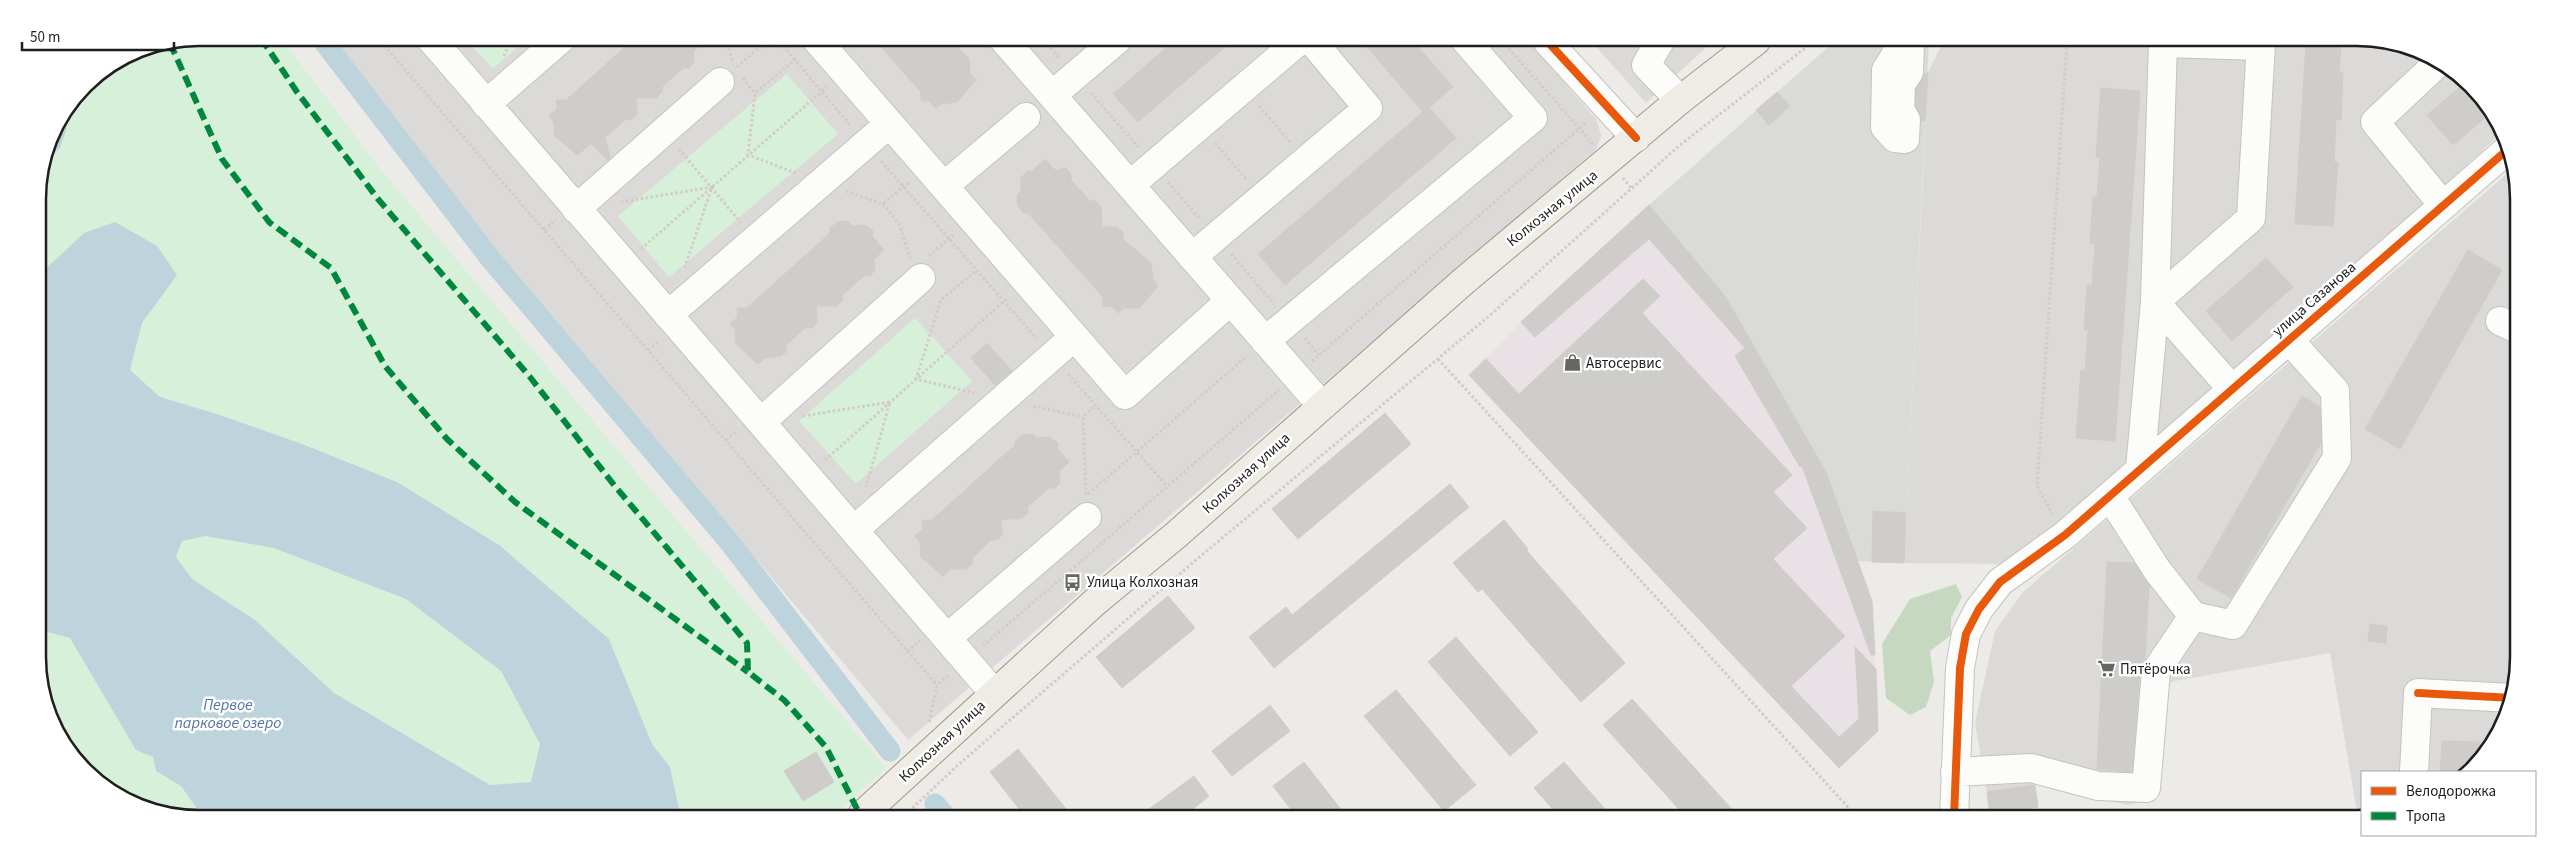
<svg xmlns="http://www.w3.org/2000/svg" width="2556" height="856" viewBox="0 0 2556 856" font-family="'Source Sans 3',sans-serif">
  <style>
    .residential { fill: #dbdad8 }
    .industrial { fill: #e9e1e5 }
    .religious { fill: #dadad8 }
    .forest { fill: #c6d8bf }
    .park { fill: #d7f0d9 }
    .water { fill: #bed4dc; fill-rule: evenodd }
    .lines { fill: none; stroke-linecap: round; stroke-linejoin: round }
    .canal { stroke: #bed4dc; stroke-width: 21 }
    .building { fill: #cfcdca; stroke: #cfcdc9 }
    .minor-casing { stroke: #c3c3c1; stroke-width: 30 }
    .major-casing { stroke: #a09986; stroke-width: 30 }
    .path { stroke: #d5cac7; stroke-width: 3; stroke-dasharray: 2.5 2.5; stroke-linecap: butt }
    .minor { stroke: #fcfcfb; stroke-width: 28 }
    .major { stroke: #efece5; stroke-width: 28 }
    .quiet { stroke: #00873e; stroke-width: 6; stroke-dasharray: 12 6; stroke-linecap: butt }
    .cycleway-casing { stroke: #fff; stroke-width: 11 }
    .cycleway { stroke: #e8590c; stroke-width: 8 }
    .labels { text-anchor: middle; stroke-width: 5; stroke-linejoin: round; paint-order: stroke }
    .street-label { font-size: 15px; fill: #1e1e1e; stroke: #fff }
    .poi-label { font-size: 15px; fill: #1e1e1e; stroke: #fff; text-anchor: start }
    .water-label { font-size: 16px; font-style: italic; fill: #5476a4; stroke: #fff }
    .rim { fill: none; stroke: #1e1e1e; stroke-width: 2.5 }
  </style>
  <rect width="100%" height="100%" fill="#ecebe7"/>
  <path class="residential" d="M328 38 1528 41 1596 119 1601 135 1596 150 908 740 490 242Z
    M1591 41H1713L1646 103Z
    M1943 42 2399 43 2447 65 2478 92 2499 135 2398 229 2010 564 1904 563 1928 73Z
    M2515 167 2513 699 2491 747 2467 772H2362V818H2358L2330 653 2164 683 2158 797 2128 805 2035 784 1987 792 1975 723 1995 631 2023 592Z"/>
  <path class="industrial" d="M1649 205 1725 296 1827 474 1872 601 1878 731 1839 768 1469 375 1521 322Z"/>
  <path class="religious" d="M1834 42H1929L1904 563 1858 561 1827 474 1725 296 1649 205Z"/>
  <path class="forest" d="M1956 584 1962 597 1951 618V635L1930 651 1934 682 1926 707 1910 715 1886 698 1882 644 1910 599Z"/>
  <path class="park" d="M199 38H281L381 170 886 768 835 815 157 813 109 791 78 764 41 688 38 189 50 137 85 85 137 50Z
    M465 38H527L493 69Z
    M787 74 838 134 669 277 618 216Z
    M915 318 972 381 856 484 799 421Z"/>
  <path class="water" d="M61 121 67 128 60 148 44 162 50 137Z
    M115 222 157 246 177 275 142 323 130 370 160 397 220 415 302 444 397 482 499 545 609 639 652 744 670 767 680 814 200 813 181 786 156 771 153 757 136 750 70 638 40 630 38 276 84 233ZM205 536 274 548 406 599 501 671 540 744 531 782 490 785 334 693 255 620 192 579 176 557 182 541Z"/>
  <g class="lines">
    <path class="canal" d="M321 38 489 257 731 544 890 751
      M935 804 944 815"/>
  </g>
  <path class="building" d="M634 39H706L693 52 694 62 689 68H683L662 87V92L656 98H636L637 114 632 119 625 120 605 137 610 158 608 160 591 144 577 155 555 136 554 122 549 116 557 109 556 100H566Z
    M874 39H947L969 58 970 73 976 80 957 102 941 104 936 108 929 101H921V92Z
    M1175 40H1233L1138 122 1113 94Z
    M1361 40 1413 41 1453 87 1429 107 1456 138 1285 285 1258 254 1423 112Z
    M2306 43H2341L2339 72H2343L2341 120 2336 119 2334 162H2338L2333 226 2295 224Z
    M1925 73H1928L1925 121H1922L1916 106V89Z
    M2466 82 2478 92 2489 114 2453 145 2427 115Z
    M2101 88 2140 91 2115 441 2076 438 2081 370 2085 371 2088 330H2084L2087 285H2092L2095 244 2090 243 2093 197H2097L2100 157H2096Z
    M1777 92 1790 106 1769 125 1756 110Z
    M1045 159 1055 170 1066 168 1071 174V180L1090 201H1096L1101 207 1102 227H1117L1123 232V239L1151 263 1153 279 1158 286 1139 308H1124L1118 313 1111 306 1103 307V297L1028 213H1023L1018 206 1017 196 1021 191V178L1027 171H1032Z
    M1649 205 1725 296 1827 474 1872 601 1875 655H1871L1802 466 1800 467 1735 356 1745 348 1649 239 1535 337 1521 322Z
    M847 221 852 226 865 225 873 231 872 236 884 250 874 259 875 270 870 276H864L842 295 843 300 837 306H816L817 322 812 328H805L786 345 787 351 781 356 765 358 758 364 736 344 735 329 730 324 738 317 737 308H747L830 233V228L838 222Z
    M2468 250 2502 270 2400 449 2365 429Z
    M2266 258 2293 287 2232 341 2206 311Z
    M1643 279 1660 296 1642 313 1792 475 1773 492 1807 528 1773 559 1845 636 1791 686 1839 737 1859 719 1855 647 1876 669 1878 731 1839 768 1469 375 1486 359 1519 394Z
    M987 343 1012 371 995 385 971 358Z
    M2302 396 2320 407 2321 443 2231 598 2197 579Z
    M1385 413 1411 444 1298 539 1272 509Z
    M1032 434 1037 438 1050 437 1058 443 1057 448 1069 462 1059 472 1060 483 1055 488H1049L1027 507 1028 512 1022 518 1001 520 1002 534 998 540H991L972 559V564L966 569H951L943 576 921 557 920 542 915 536 923 529 922 521 932 520 1015 445 1016 440 1023 435Z
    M1450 484 1469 507 1274 668 1249 637 1286 607 1292 615Z
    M1873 511 1906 513 1904 563 1872 562Z
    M1504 520 1528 549 1527 551 1625 663 1581 702 1482 589 1478 592 1453 563Z
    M2107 562 2134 563 2149 585 2145 659 2140 670 2132 772 2097 769Z
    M1168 596 1195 628 1122 688 1096 657Z
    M2370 624 2387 626 2386 643 2368 641Z
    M1456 637 1538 732 1510 756 1428 662Z
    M1396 690 1476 785 1444 811 1364 716Z
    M1632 699 1739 817H1686L1603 725Z
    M1270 705 1290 731 1232 776 1212 751Z
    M2442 741 2479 742 2478 761 2467 772H2440Z
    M1018 749 1071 815H1024L990 772Z
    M816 752 834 782 803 801 784 771Z
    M1304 762 1346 816H1296L1273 786Z
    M1564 762 1611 816H1559L1534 788Z
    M1194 776 1209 796 1193 809 1198 815H1141Z
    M2033 785H2035L2038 807 2021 810 2022 817H1990L1987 792Z"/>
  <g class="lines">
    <defs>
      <path id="minor" d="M430 38 994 693
        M816 39 1125 395 1230 301
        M1004 40 1322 406
        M1547 41 1636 138
        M1660 41 1646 65 1680 100
        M1899 42 1895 56 1886 70 1885 127 1895 138 1905 139 1906 120 1900 110 1901 84 1909 72 1910 42
        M2163 43 2260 46
        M2440 61 2375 122 2443 205
        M1052 95 1117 40
        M486 104 562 38
        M1130 185 1300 40
        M944 186 1026 117
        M576 209 720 82
        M1192 257 1368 108 1311 40
        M668 315 889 124
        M2500 321 2515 328
        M1265 341 1533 118 1466 41
        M2232 389 2155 302 2251 218 2261 43
        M761 422 921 278
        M2140 469 2155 302 2163 42
        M2110 496 2157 570 2193 616 2233 625 2337 458 2335 391 2289 340
        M854 530 1074 337
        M947 638 1087 517
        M1955 772 2031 768 2098 786 2146 788 2156 671 2193 616
        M2414 772 2418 693 2513 698
        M1954 817 1960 668 1966 634 1979 609 2000 582 2065 535 2507 150"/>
      <path id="major" d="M862 815 1095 602 1176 535 1465 280 1680 100 1756 41"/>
    </defs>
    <use href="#minor" class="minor-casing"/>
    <use href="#major" class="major-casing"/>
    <path class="path" d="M378 38 937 685
      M726 39 733 63
      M777 39 851 126
      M1044 40 1060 59
      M1502 41 1593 144
      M504 56 511 38
      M737 67 769 39
      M743 78 755 93
      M1091 93 1138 147
      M1259 106 1291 143
      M1215 143 1247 180
      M679 149 741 223
      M881 161 1037 339
      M796 173 748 155 755 93 796 59
      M1623 178 1631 188
      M1168 182 1200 219
      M846 191 883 204 909 182
      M621 202 712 187 684 270
      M883 204 900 225 910 258
      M544 230 556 219
      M641 249 827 87
      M1231 254 1274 304
      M929 256 954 234
      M1305 338 1319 355
      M648 350 659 341
      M1438 359 1857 817
      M1312 361 1588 121
      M1068 374 1167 486
      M975 393 916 379 941 300 977 270
      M1033 406 1083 417
      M803 416 890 402 866 487
      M726 440 737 431
      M825 460 1009 297
      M1088 494 1247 356
      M1086 495 1083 417 1096 405
      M2053 515 2037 486 2067 42
      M983 646 1279 390
      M907 651 920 640
      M929 722 937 685 948 676
      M905 815 959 764 1197 559 1488 317 1680 145 1813 42"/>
    <use href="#minor" class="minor"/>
    <use href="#major" class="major"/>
    <path class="quiet" d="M261 38 297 92 378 199 530 377 614 485 747 643 748 672 784 700 826 747 860 815
      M170 43 222 159 269 222 331 268 385 366 447 439 515 502 748 672"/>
    <defs>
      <path id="cycleway" d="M1547 41 1636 138
        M2418 693 2513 698
        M1954 817 1960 668 1966 634 1979 609 2000 582 2065 535 2507 150"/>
    </defs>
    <use href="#cycleway" class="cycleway-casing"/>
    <use href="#cycleway" class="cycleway"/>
  </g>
  <defs>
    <symbol id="shop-bare" viewBox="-9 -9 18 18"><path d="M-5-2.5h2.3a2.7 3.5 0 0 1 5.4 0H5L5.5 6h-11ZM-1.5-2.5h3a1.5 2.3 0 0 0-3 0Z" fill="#666664" stroke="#fff" stroke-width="2.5" paint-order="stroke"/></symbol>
    <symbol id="bus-bare" viewBox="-9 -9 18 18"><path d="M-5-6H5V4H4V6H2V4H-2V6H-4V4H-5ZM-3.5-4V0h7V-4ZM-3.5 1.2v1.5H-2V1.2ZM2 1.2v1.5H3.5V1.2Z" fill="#666664" stroke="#fff" stroke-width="2.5" paint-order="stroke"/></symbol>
    <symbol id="supermarket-bare" viewBox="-9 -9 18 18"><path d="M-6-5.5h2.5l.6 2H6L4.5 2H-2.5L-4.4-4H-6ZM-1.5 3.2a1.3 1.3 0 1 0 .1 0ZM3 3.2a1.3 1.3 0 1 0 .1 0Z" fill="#666664" stroke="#fff" stroke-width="2.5" paint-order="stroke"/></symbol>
  </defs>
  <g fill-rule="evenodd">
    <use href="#shop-bare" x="1560" y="350" width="25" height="25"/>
    <use href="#bus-bare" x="1060" y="570" width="25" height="25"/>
    <use href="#supermarket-bare" x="2094" y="656" width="25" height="25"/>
  </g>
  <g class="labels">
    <g class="street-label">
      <text transform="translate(1552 208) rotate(-39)" y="5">Колхозная улица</text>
      <text transform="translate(2314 299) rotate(-41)" y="5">улица Сазанова</text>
      <text transform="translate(1246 473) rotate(-42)" y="5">Колхозная улица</text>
      <text transform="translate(942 741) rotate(-43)" y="5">Колхозная улица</text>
    </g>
    <g class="poi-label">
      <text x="1586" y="368">Автосервис</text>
      <text x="1087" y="587">Улица Колхозная</text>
      <text x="2120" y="674">Пятёрочка</text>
    </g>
    <g class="water-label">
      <text x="228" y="710">Первое<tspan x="228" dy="18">парковое озеро</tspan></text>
    </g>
  </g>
  <path d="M0 0H2556V856H0ZM199 46H2357A153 153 0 0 1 2510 199V657A153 153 0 0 1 2357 810H199A153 153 0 0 1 46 657V199A153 153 0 0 1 199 46Z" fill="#fff" fill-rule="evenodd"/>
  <path class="rim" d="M199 46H2357A153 153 0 0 1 2510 199V657A153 153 0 0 1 2357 810H199A153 153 0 0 1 46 657V199A153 153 0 0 1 199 46Z"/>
  <rect x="2361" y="771" width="175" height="65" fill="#ffffff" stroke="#a5a5a5"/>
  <rect x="2371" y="787" width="25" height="8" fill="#e8590c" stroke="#a5a5a5"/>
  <text x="2406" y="796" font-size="15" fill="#1e1e1e">Велодорожка</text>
  <rect x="2371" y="812" width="25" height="8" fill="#00873e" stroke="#a5a5a5"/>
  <text x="2406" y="821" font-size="15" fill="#1e1e1e">Тропа</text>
  <path d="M22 42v8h152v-8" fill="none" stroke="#1e1e1e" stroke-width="2.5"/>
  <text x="30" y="42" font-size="15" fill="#1e1e1e" stroke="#ffffff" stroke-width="4" paint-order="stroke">50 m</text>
</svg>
